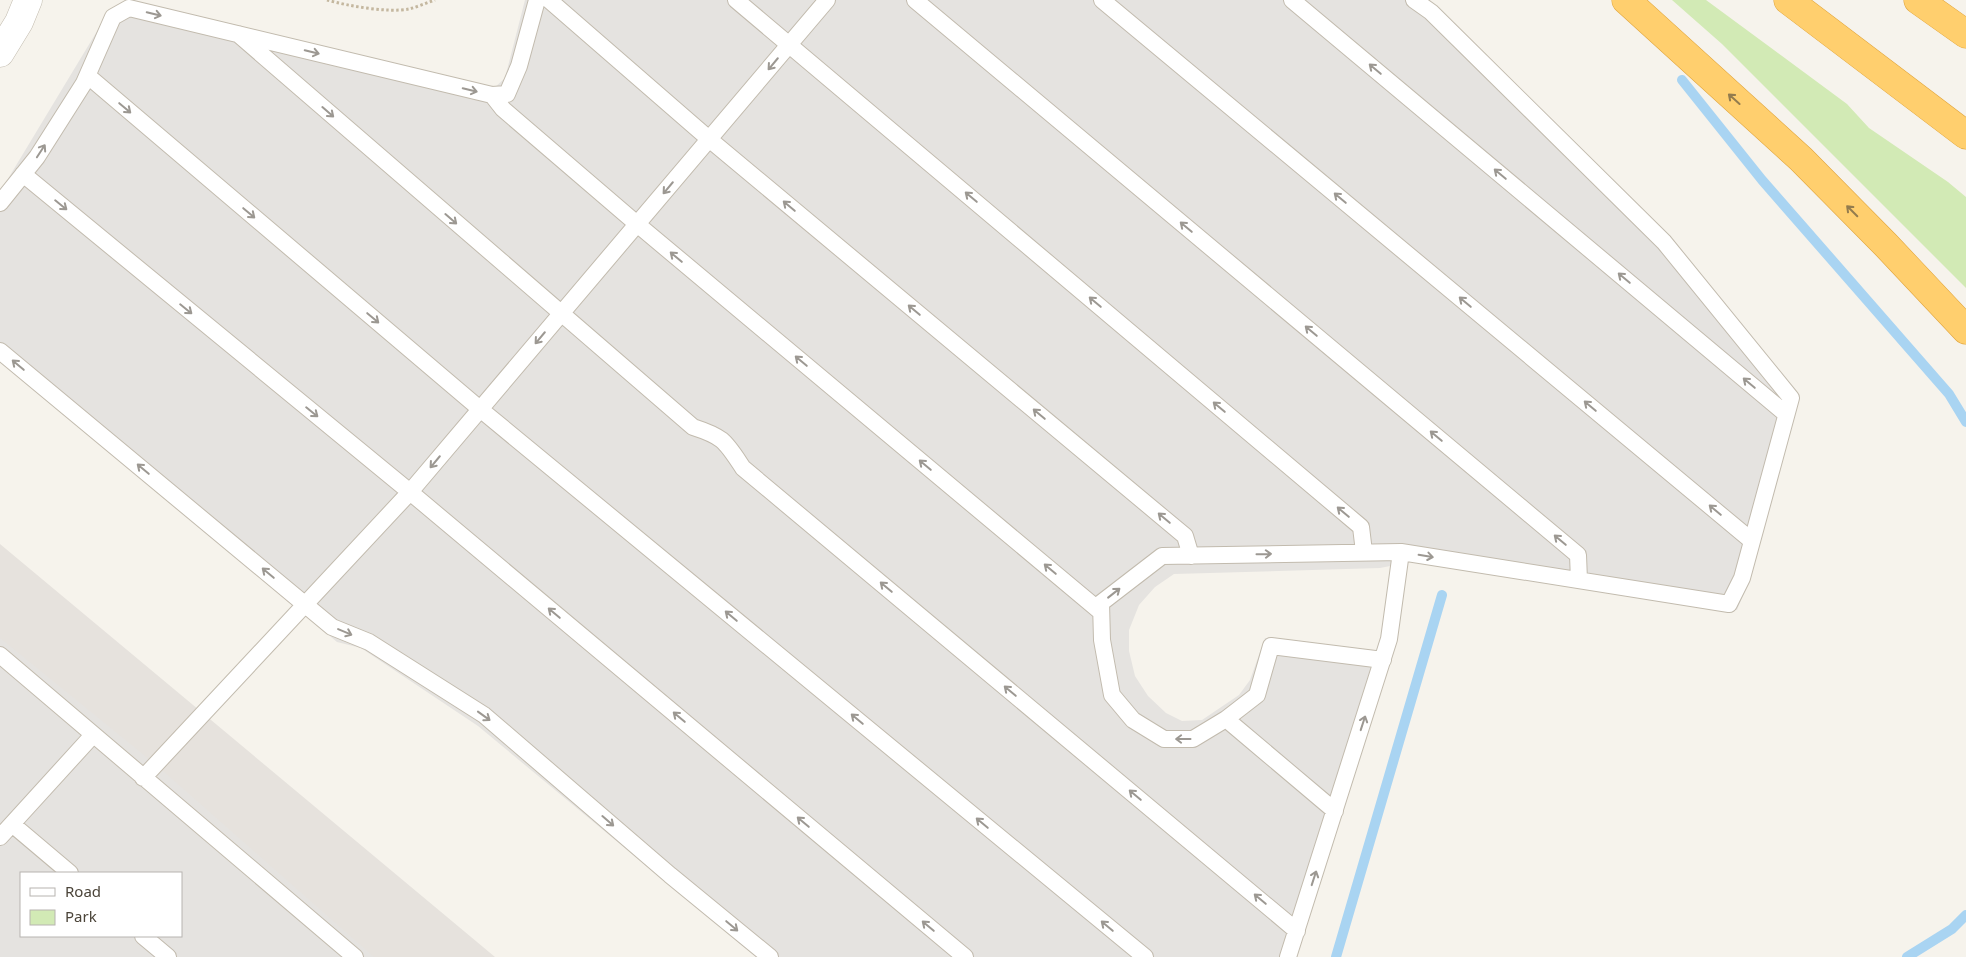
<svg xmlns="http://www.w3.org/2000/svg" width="1966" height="957" viewBox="0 0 1966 957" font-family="'Noto Sans',sans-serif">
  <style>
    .industrial { fill: #e6e2dd; fill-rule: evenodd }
    .green { fill: #d2eab5 }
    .parking { fill: #e5e3e0; fill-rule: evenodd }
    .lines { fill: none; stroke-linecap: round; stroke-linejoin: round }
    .stream { stroke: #a9d4f2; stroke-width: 10 }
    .lane-casing { stroke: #c2bbae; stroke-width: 18 }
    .street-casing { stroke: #c2bbae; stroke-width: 29 }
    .highway-casing { stroke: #e0a43c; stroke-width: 29 }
    .path { stroke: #c4b79f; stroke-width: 3; stroke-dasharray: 2.5 2.5; stroke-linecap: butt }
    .lane { stroke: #fff; stroke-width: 16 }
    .street { stroke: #fff; stroke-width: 28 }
    .highway { stroke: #ffcf6e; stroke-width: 28 }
    .oneway { stroke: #9c9892 }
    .oneway2 { stroke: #937c4e }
  </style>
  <rect width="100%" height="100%" fill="#f6f3ec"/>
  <path class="industrial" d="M0 544 495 957H0ZM21 873H181V936H21Z"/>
  <path class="green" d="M1672 0H1706L1847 104 1869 128 1948 182 1966 197V288L1722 44Z"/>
  <path class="parking" d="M525 0H1423L1676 249 1799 400 1750 578 1737 610 1421 560 1380 568 1174 574 1155 587 1139 605 1129 630V651L1135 676 1148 696 1166 713 1182 721 1202 720 1239 695 1250 680 1265 638 1389 658 1291 957H756L478 726 361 648 337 642 0 362V192L108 13 128 2 492 90 505 78Z
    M0 638 155 764 374 957H0ZM21 873H181V936H21Z"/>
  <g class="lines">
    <path class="stream" d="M1682 80 1762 180 1949 394 1966 422
      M1336 957 1442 595
      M1907 957 1952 929 1966 915"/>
    <defs>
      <path id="lane" d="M549 0 709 139 1185 536 1191 556
        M736 0 1361 527 1364 552
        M915 0 1578 555 1579 580
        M1102 0 1752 541
        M1292 0 1786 414
        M238 34 693 427C724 437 725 441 743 468L1297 931
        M88 76 480 409 1145 957
        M492 95 503 109 637 224 1101 612
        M23 174 410 492 965 957
        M0 203 37 157 84 83 113 17 129 8 492 95 507 94 519 66 537 0
        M0 351 332 627 369 642 484 715 670 875 770 957
        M0 655 355 957
        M1383 660 1271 646 1257 695 1226 719 1193 739H1164L1133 720 1112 695 1102 640 1101 603 1162 556 1401 552 1729 604 1742 578 1791 398 1664 242 1431 12 1414 0
        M1226 719 1335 811
        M143 778 410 492 827 0
        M12 824 70 873
        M0 837 93 735
        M143 936 168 957
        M1288 957 1389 639 1401 552"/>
      <path id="street" d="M0 53 19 22 28 0"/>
      <path id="highway" d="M1626 0 1801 159 1886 245 1966 330
        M1788 0 1966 135
        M1918 0 1966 34"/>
    </defs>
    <use href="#lane" class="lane-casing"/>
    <use href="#street" class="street-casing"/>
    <use href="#highway" class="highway-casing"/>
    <path class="path" d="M327 0C348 6 388 13 409 9 417 7 426 3 435 0"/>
    <use href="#lane" class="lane"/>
    <use href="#street" class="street"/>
    <use href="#highway" class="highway"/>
  </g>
  <defs><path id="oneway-shaft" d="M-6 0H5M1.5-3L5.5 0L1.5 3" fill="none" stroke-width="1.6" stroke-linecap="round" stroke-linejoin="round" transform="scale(1.25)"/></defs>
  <g class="oneway">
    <use href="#oneway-shaft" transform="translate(154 14) rotate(14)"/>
    <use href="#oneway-shaft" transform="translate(312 52) rotate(14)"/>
    <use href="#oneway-shaft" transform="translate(773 64) rotate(130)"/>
    <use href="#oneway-shaft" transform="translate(1375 69) rotate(-140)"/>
    <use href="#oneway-shaft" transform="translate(470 90) rotate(14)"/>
    <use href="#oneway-shaft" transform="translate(125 108) rotate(40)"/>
    <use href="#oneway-shaft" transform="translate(328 112) rotate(41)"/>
    <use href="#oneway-shaft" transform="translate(41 151) rotate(-57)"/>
    <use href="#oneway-shaft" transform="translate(1500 174) rotate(-140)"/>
    <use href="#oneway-shaft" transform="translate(668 188) rotate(130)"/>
    <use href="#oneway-shaft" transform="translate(971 197) rotate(-140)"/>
    <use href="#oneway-shaft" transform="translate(1340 198) rotate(-140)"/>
    <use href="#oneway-shaft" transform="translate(61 205) rotate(39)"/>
    <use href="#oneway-shaft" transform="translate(789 206) rotate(-140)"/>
    <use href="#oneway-shaft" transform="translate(249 213) rotate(40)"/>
    <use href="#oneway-shaft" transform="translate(451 219) rotate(41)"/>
    <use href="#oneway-shaft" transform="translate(1186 227) rotate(-140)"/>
    <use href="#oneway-shaft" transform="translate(676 257) rotate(-140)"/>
    <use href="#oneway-shaft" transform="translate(1624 278) rotate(-140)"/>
    <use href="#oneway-shaft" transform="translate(1095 302) rotate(-140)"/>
    <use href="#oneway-shaft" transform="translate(1465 302) rotate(-140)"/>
    <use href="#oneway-shaft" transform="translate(186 309) rotate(39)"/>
    <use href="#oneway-shaft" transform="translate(914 310) rotate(-140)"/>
    <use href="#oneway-shaft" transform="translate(373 318) rotate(40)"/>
    <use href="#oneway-shaft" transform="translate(1311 331) rotate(-140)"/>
    <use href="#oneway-shaft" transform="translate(540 338) rotate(130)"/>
    <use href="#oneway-shaft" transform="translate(801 361) rotate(-140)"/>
    <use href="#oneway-shaft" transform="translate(18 365) rotate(-140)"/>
    <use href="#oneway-shaft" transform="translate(1749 383) rotate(-140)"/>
    <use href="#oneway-shaft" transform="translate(1590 406) rotate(-140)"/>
    <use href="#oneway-shaft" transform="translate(1219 407) rotate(-140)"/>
    <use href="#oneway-shaft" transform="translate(312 412) rotate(39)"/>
    <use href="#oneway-shaft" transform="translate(1039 414) rotate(-140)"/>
    <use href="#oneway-shaft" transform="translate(1436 436) rotate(-140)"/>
    <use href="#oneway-shaft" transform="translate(435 462) rotate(130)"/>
    <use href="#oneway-shaft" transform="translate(925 465) rotate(-140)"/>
    <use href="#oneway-shaft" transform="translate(143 469) rotate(-140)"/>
    <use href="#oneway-shaft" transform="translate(1715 510) rotate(-140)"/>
    <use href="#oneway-shaft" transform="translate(1343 512) rotate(-140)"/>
    <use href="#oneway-shaft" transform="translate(1164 518) rotate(-140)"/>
    <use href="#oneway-shaft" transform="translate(1560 540) rotate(-140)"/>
    <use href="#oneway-shaft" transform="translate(1264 554) rotate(-1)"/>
    <use href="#oneway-shaft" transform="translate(1426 556) rotate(9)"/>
    <use href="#oneway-shaft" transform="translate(1050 569) rotate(-140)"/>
    <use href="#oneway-shaft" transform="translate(268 573) rotate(-140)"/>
    <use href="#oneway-shaft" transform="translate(886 587) rotate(-140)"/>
    <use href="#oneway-shaft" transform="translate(1114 593) rotate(-38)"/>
    <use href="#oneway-shaft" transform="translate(554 613) rotate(-140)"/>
    <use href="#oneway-shaft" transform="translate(731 616) rotate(-140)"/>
    <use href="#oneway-shaft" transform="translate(345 632) rotate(23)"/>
    <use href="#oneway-shaft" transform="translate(1010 691) rotate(-140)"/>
    <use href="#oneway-shaft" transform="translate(484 716) rotate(36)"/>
    <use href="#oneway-shaft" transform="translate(679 717) rotate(-140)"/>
    <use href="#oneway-shaft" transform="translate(857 719) rotate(-140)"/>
    <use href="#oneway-shaft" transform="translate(1363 723) rotate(-72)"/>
    <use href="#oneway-shaft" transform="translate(1183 739) rotate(180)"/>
    <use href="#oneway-shaft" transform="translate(1135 795) rotate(-140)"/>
    <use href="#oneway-shaft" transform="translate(608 821) rotate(41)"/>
    <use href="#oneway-shaft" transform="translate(803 822) rotate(-140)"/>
    <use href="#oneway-shaft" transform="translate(982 823) rotate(-140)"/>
    <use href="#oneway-shaft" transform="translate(1314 878) rotate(-72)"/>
    <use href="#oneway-shaft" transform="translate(1260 899) rotate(-140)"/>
    <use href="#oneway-shaft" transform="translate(732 926) rotate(40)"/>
    <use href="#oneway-shaft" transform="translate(928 926) rotate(-140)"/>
    <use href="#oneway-shaft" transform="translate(1107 926) rotate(-140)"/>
  </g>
  <g class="oneway2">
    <use href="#oneway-shaft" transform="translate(1734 99) rotate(-138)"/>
    <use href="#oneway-shaft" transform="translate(1852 211) rotate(-135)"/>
  </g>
  <rect x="20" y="872" width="162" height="65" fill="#ffffff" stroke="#b7b4b0"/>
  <rect x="30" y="888" width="25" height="8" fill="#ffffff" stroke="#b7b4b0"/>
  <text x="65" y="897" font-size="15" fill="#4b4439">Road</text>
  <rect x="30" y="910" width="25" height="15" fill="#d2eab5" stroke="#b7b4b0"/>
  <text x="65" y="922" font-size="15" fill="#4b4439">Park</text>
</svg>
